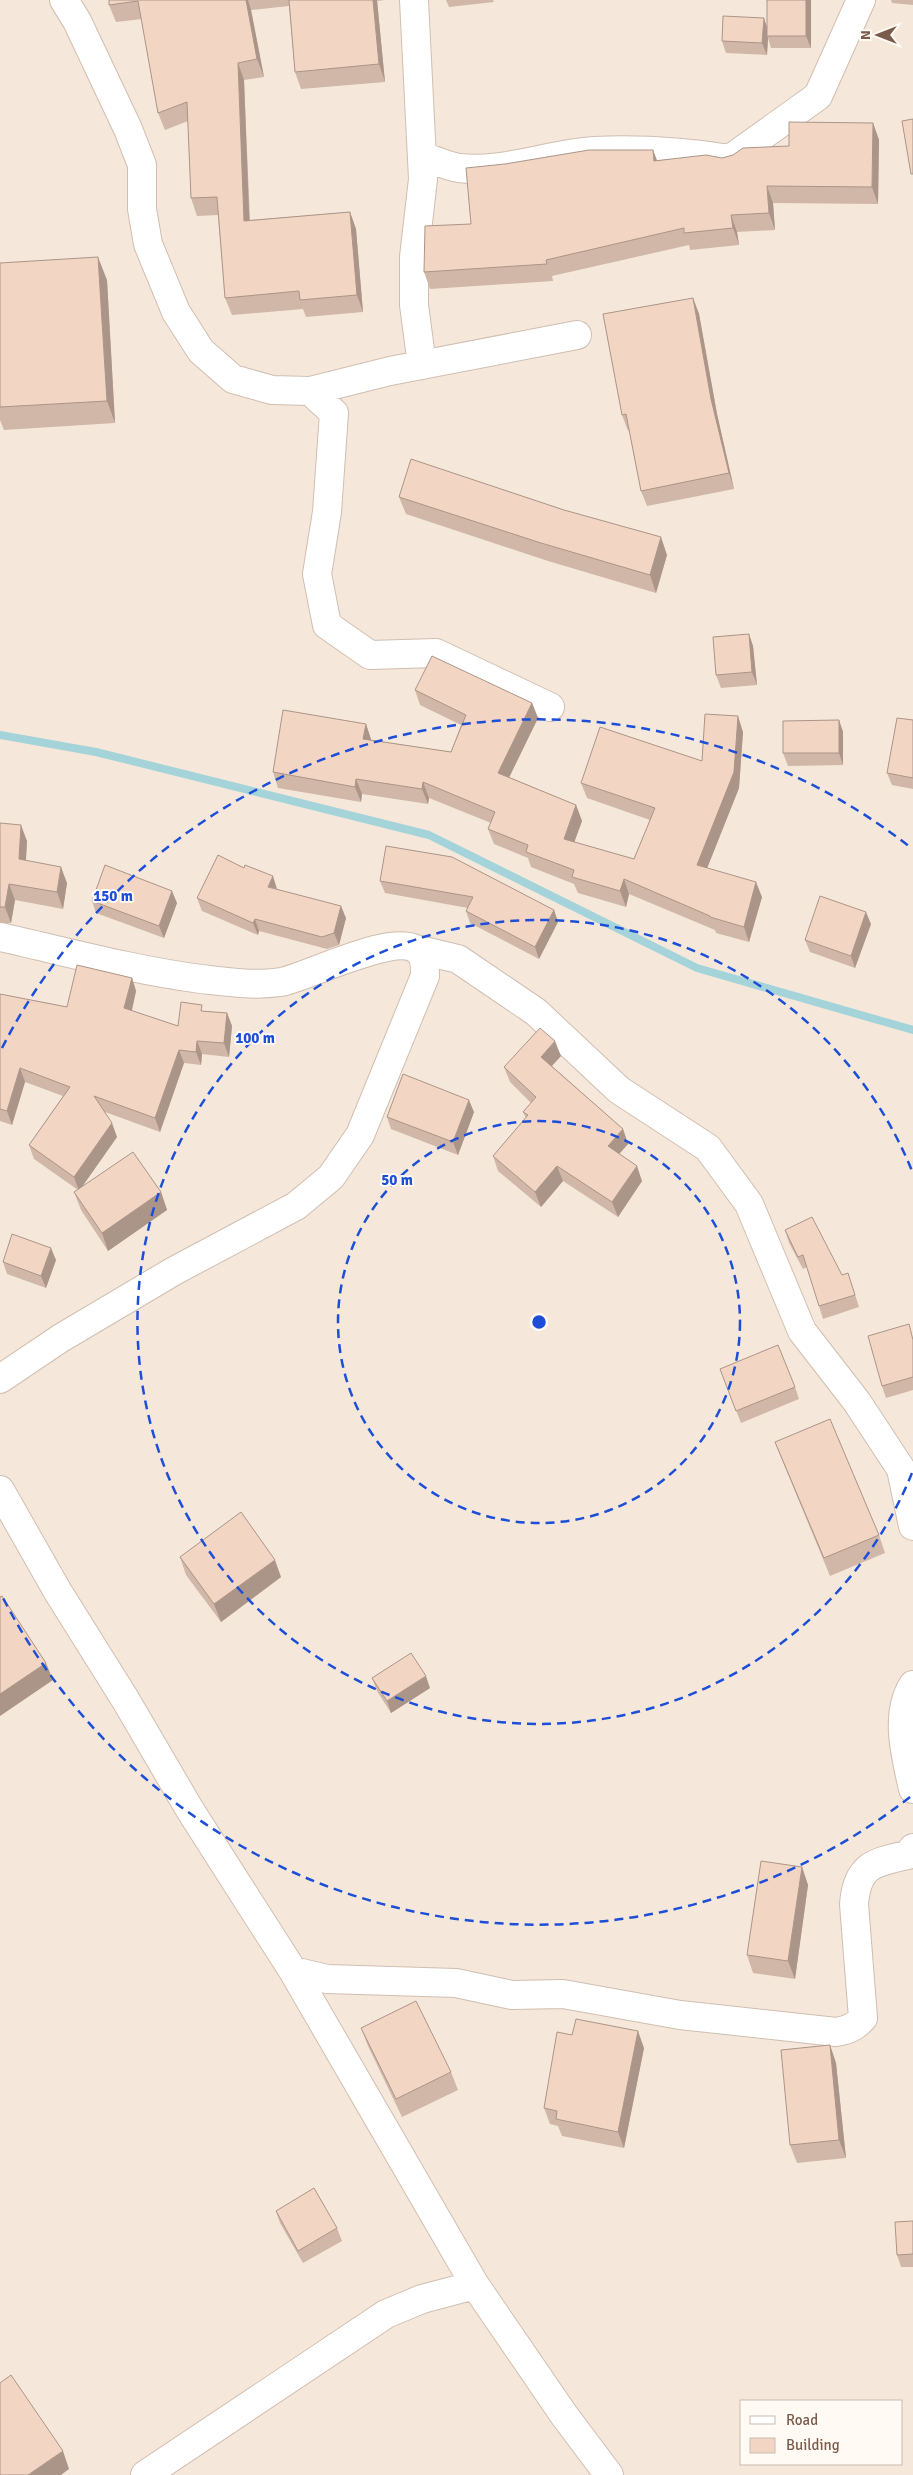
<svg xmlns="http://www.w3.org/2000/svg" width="913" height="2475" viewBox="0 0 913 2475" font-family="Signika,sans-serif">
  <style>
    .residential { fill: #f5e8da; fill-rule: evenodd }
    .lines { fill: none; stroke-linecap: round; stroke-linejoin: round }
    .stream { stroke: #a5d3da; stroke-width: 8 }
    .street-casing { stroke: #d1beb0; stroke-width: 30 }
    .street { stroke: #fff; stroke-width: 28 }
    .wall { fill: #d1b7a8 }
    .shaded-wall { fill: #aa9588 }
    .building { fill: #f3d5c3; stroke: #aa9588 }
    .ring { fill: none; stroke: #1d4ed8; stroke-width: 2.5; stroke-dasharray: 9 6 }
    .centre { fill: #1d4ed8; stroke: #fffaf3; stroke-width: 2.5 }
    .ring-label { font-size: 15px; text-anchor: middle; font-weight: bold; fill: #1d4ed8; stroke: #fffaf3; stroke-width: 4; stroke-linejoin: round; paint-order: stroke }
  </style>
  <rect width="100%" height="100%" fill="#fdf6ec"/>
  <path class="residential" d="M0 0H913V2475H0ZM742 2401H902V2464H742Z"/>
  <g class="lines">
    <path class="stream" d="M0 735 96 752 429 835 697 968 913 1030"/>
    <defs>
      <path id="street" d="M64 0 77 21 128 129 142 165V209L148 244 176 312 201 351 233 379 272 390 310 391 390 371 577 335
        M414 0 423 179 414 257V305L422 365
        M422 156C434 160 447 166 459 168 502 173 550 154 594 151 639 149 686 152 730 159L818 96 861 0
        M310 391 334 413 327 512 317 574 327 625 370 655 436 653 550 707
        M0 937C67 952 133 970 201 979 227 982 254 986 281 982 306 978 403 927 421 954 425 959 425 969 425 976L360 1135 331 1177 296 1206 174 1271 61 1338 0 1379
        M416 949 458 959 536 1012 619 1090 708 1148 749 1204 802 1331 857 1402 901 1469 913 1526
        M0 1490 58 1592 125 1699 190 1810 293 1971 475 2285 564 2415 609 2475
        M913 1685C894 1715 906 1757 913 1789
        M293 1971 327 1979 456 1983 512 1995 563 1994 680 2015 836 2032C848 2030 855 2027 863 2018L854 1904C857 1866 873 1862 908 1855L913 1848
        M145 2475 386 2314 422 2299 475 2285"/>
    </defs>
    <use href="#street" class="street-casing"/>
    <use href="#street" class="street"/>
  </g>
  <path class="wall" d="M109 0H385L377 1 385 82 301 89 295 72 289 6 251 10 264 77 244 80 250 220 350 212 356 229 363 312 306 317 303 309 232 315 225 298 218 215 197 216 191 198 188 121 165 130 158 113 142 19 116 22 109 5Z
    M446 0H493L494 2 449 7Z
    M811 0V48H771L768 38 767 55 726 53 722 41 767 26Z
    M891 0H913V5L892 3Z
    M873 123 879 140 878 204 773 203 775 230 737 232 739 245 690 250 689 245 552 276 553 281 430 289 424 272 471 224 653 150 657 160 722 158 789 146Z
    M0 263 107 280 115 423 4 430 0 420Z
    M693 298 699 314 717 414 734 489 647 506 641 491 629 430 628 431 622 415Z
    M399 497 667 555 656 593 548 561 406 514Z
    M749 634 753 646 757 685 721 688 716 675Z
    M415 690 532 703 538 718 509 777 576 805 582 821 574 842 634 859 650 820 587 798 581 783 702 761 743 732 739 788 707 868 762 897 749 942 716 933 715 930 629 894 626 907 578 893 574 884 531 867 528 858 494 844 488 829 491 823 429 798 428 804 362 794 361 802 278 788 273 772 366 724 371 740 451 752 461 725 420 705Z
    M839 720 843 732V765L788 766 783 753Z
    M913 720V789L892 785 887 773Z
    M0 823 27 841 26 860 67 883 63 909 15 900 11 923H0Z
    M380 881 554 910 558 922 539 959 470 923 466 911 468 908 385 893Z
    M277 889 346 918 339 945 327 949 259 931 258 935 202 911 197 898Z
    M92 901 177 903 164 938 96 913Z
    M871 924 855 968 810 952 805 940Z
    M132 978 136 991 132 1011 178 1026 204 1011 227 1013 232 1026 229 1057 202 1054 201 1065 184 1063 160 1132 105 1112 117 1137 82 1187 161 1192 167 1210 108 1251 81 1210 74 1192 78 1190 34 1159 29 1145 63 1096 25 1082 12 1125 0 1121V994L67 1007Z
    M561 1056 552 1066 623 1129 628 1144 619 1154 642 1181 618 1217 563 1181 541 1207 498 1171 493 1156 526 1118 523 1112 531 1103 510 1082 504 1067Z
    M474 1112 458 1155 391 1129 387 1117Z
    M785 1230 842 1275 852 1285 859 1307 823 1319 807 1267 803 1269 789 1243Z
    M56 1260 46 1288 7 1274 3 1262Z
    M913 1337V1390L886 1398 882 1386Z
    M720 1369 795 1387 799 1399 741 1423Z
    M775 1442 879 1535 885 1553 830 1576 782 1460Z
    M180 1557 281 1577 221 1622 186 1575Z
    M372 1678 430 1688 391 1713 377 1691Z
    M802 1867 808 1885 795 1979 753 1973 747 1955Z
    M361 2028 451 2072 458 2090 402 2117 368 2046Z
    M830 2045 836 2063 846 2158 797 2163 790 2145Z
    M644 2048 624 2148 562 2136 558 2126 550 2124 544 2108Z
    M276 2211 337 2228 342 2241 303 2263 280 2223Z
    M913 2221V2267H901L897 2255Z"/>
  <path class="shaded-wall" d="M246 0H248L251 10 264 77 257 59Z
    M373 0H377L385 82 379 64Z
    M806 0H811V48L806 36Z
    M764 18 768 30 767 36 768 38 767 55 762 43Z
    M238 63 244 80 250 238 244 221Z
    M873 123 879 140 878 204 872 187Z
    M653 150 659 167 654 161Z
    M767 186 773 203 775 230 769 213Z
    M350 212 356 229 363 312 357 295Z
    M731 215 737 232 739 245 733 228Z
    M98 257 107 280 115 423 107 401Z
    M693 298 699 314 717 414 734 489 729 473 711 399Z
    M661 537 667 555 656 593 650 575Z
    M749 634 753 646 757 685 752 672Z
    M532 703 538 718 504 788 498 773Z
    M738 716 743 732 739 788 702 881 697 865Z
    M839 720 843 732V765L839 753Z
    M366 724 371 739 369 754 363 739Z
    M356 779 362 794 361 802 355 787Z
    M423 782 429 798 428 804 422 789Z
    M576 805 582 821 570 854 564 839Z
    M21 825 27 841 25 875 19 859Z
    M61 867 67 883 63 909 57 892Z
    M273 876 277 889 268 887Z
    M624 879 629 894 626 907 620 891Z
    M756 882 762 897 749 942 744 927Z
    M9 884 15 900 11 923 5 907Z
    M172 891 177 903 164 938 159 926Z
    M341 906 346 918 339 945 334 933Z
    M554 910 558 922 539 959 535 947Z
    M866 912 871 924 855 968 851 956Z
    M255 919 259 931 258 935 253 923Z
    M132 978 136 991 129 1022 124 1008Z
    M227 1013 232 1026 229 1057 224 1043Z
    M197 1041 202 1054 201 1065 196 1052Z
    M555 1041 561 1056 546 1072 541 1057Z
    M179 1050 184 1063 160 1132 155 1118Z
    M20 1068 25 1082 12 1125 7 1111Z
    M469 1100 474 1112 458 1155 453 1142Z
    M112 1123 117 1137 79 1191 74 1177Z
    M623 1129 628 1144 613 1161 608 1146Z
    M557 1166 563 1181 541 1207 535 1192Z
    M637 1166 642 1181 618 1217 612 1202Z
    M161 1192 167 1210 108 1251 102 1233Z
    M51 1248 56 1260 46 1288 41 1276Z
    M275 1560 281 1577 221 1622 214 1604Z
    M46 1663 53 1680 0 1716V1694Z
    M426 1676 430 1688 391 1713 387 1701Z
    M802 1867 808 1885 795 1979 788 1961Z
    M638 2031 644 2048 624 2148 618 2132Z
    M830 2045 836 2063 846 2158 839 2140Z
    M63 2451 69 2469 61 2475H28Z"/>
  <path class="building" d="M109 0H246L257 59 238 63 244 221 350 212 357 295 300 300 299 291 225 298 217 197 191 198 187 102 158 113 138 1 109 5Z
    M289 0H373L379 64 295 72Z
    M767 0H806V36H767Z
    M723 16 764 18 762 43 722 41Z
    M913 119V174H911L902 121Z
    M789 122 873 123 872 187 767 186 769 213 731 215 733 228 684 233V228L546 260 547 264 424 272 425 226 471 224 466 168 505 164 589 150H653L654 161 706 155 722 158 733 155 743 148 789 146Z
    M98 257 107 401 0 407V263Z
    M693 298 711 399 729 473 641 491 626 414 622 415 603 314Z
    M411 459 564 510 661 537 650 575 541 543 399 497Z
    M749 634 752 672 716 675 713 637Z
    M432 656 532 703 498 773 576 805 564 839 634 859 655 808 581 783 600 727 702 761 705 714 738 716 734 772 697 865 756 882 744 927 710 917V916L624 879 620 891 572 877 574 870 526 852 528 845 488 829 495 812 423 782 422 789 356 779 355 787 273 772 283 710 366 724 363 739 451 752 466 715 415 690Z
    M897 718 913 720V778L887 773Z
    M839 720V753H783V721Z
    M0 823 21 825 19 859 61 867 57 892 9 884 5 907H0Z
    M386 846 452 857 554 910 535 947 466 911 473 897 380 881Z
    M218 855 244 868 245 865 273 876 268 887 341 906 334 933 322 937 255 919 253 923 197 898Z
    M105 865 172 891 159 926 92 901Z
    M820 896 866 912 851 956 805 940Z
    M77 965 132 978 124 1008 178 1026 181 1002 202 1005 201 1011 227 1013 224 1043 197 1041 196 1052 179 1050 155 1118 94 1096 112 1123 74 1177 29 1145 70 1087 20 1068 7 1111 0 1109V994L67 1007Z
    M540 1028 555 1041 541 1057 623 1129 608 1146 637 1166 612 1202 557 1166 535 1192 493 1156 528 1115 523 1112 536 1097 504 1067Z
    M403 1074 469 1100 453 1142 387 1117Z
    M133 1152 161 1192 102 1233 74 1192Z
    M812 1217 842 1275 848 1273 855 1295 819 1306 803 1255 798 1257 785 1230Z
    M12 1234 51 1248 41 1276 3 1262Z
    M909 1324 913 1340V1377L882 1386 868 1336Z
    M778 1345 795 1387 736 1411 720 1369Z
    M830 1419 879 1535 824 1558 775 1442Z
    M241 1512 275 1560 214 1604 180 1557Z
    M2 1596 46 1663 0 1694V1597Z
    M411 1653 426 1676 387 1701 372 1678Z
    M761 1861 802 1867 788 1961 747 1955Z
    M416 2001 451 2072 396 2099 361 2028Z
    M576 2019 638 2031 618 2132 556 2119 557 2111 544 2108 557 2032 572 2035Z
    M830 2045 839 2140 790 2145 781 2050Z
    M314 2188 337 2228 298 2251 276 2211Z
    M913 2221V2254L897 2255 895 2222Z
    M11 2375 63 2451 28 2475H0V2383Z"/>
  <g class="ring">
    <circle cx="539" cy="1322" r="201"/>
    <path d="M912 1473A402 402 0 1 1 912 1171"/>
    <path d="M910 1797A603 603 0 0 1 2 1596M2 1048A603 603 0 0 1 910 847"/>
  </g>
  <circle cx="539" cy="1322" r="8" class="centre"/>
  <g class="ring-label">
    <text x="113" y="901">150 m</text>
    <text x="255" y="1043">100 m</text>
    <text x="397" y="1185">50 m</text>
  </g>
  <rect x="740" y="2400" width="162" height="65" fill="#fffaf3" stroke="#cabbb1"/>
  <rect x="750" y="2416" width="25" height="8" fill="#ffffff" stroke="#cabbb1"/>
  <text x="786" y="2425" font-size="15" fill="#7a5c4d">Road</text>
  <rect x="750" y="2438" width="25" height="15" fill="#f3d5c3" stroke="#cabbb1"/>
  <text x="786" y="2450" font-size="15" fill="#7a5c4d">Building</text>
  <g transform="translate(878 35) rotate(270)" stroke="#fffaf3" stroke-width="4" paint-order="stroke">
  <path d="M0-4L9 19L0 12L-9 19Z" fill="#7a5c4d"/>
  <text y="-8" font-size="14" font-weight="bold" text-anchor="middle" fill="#7a5c4d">N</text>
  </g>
</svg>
